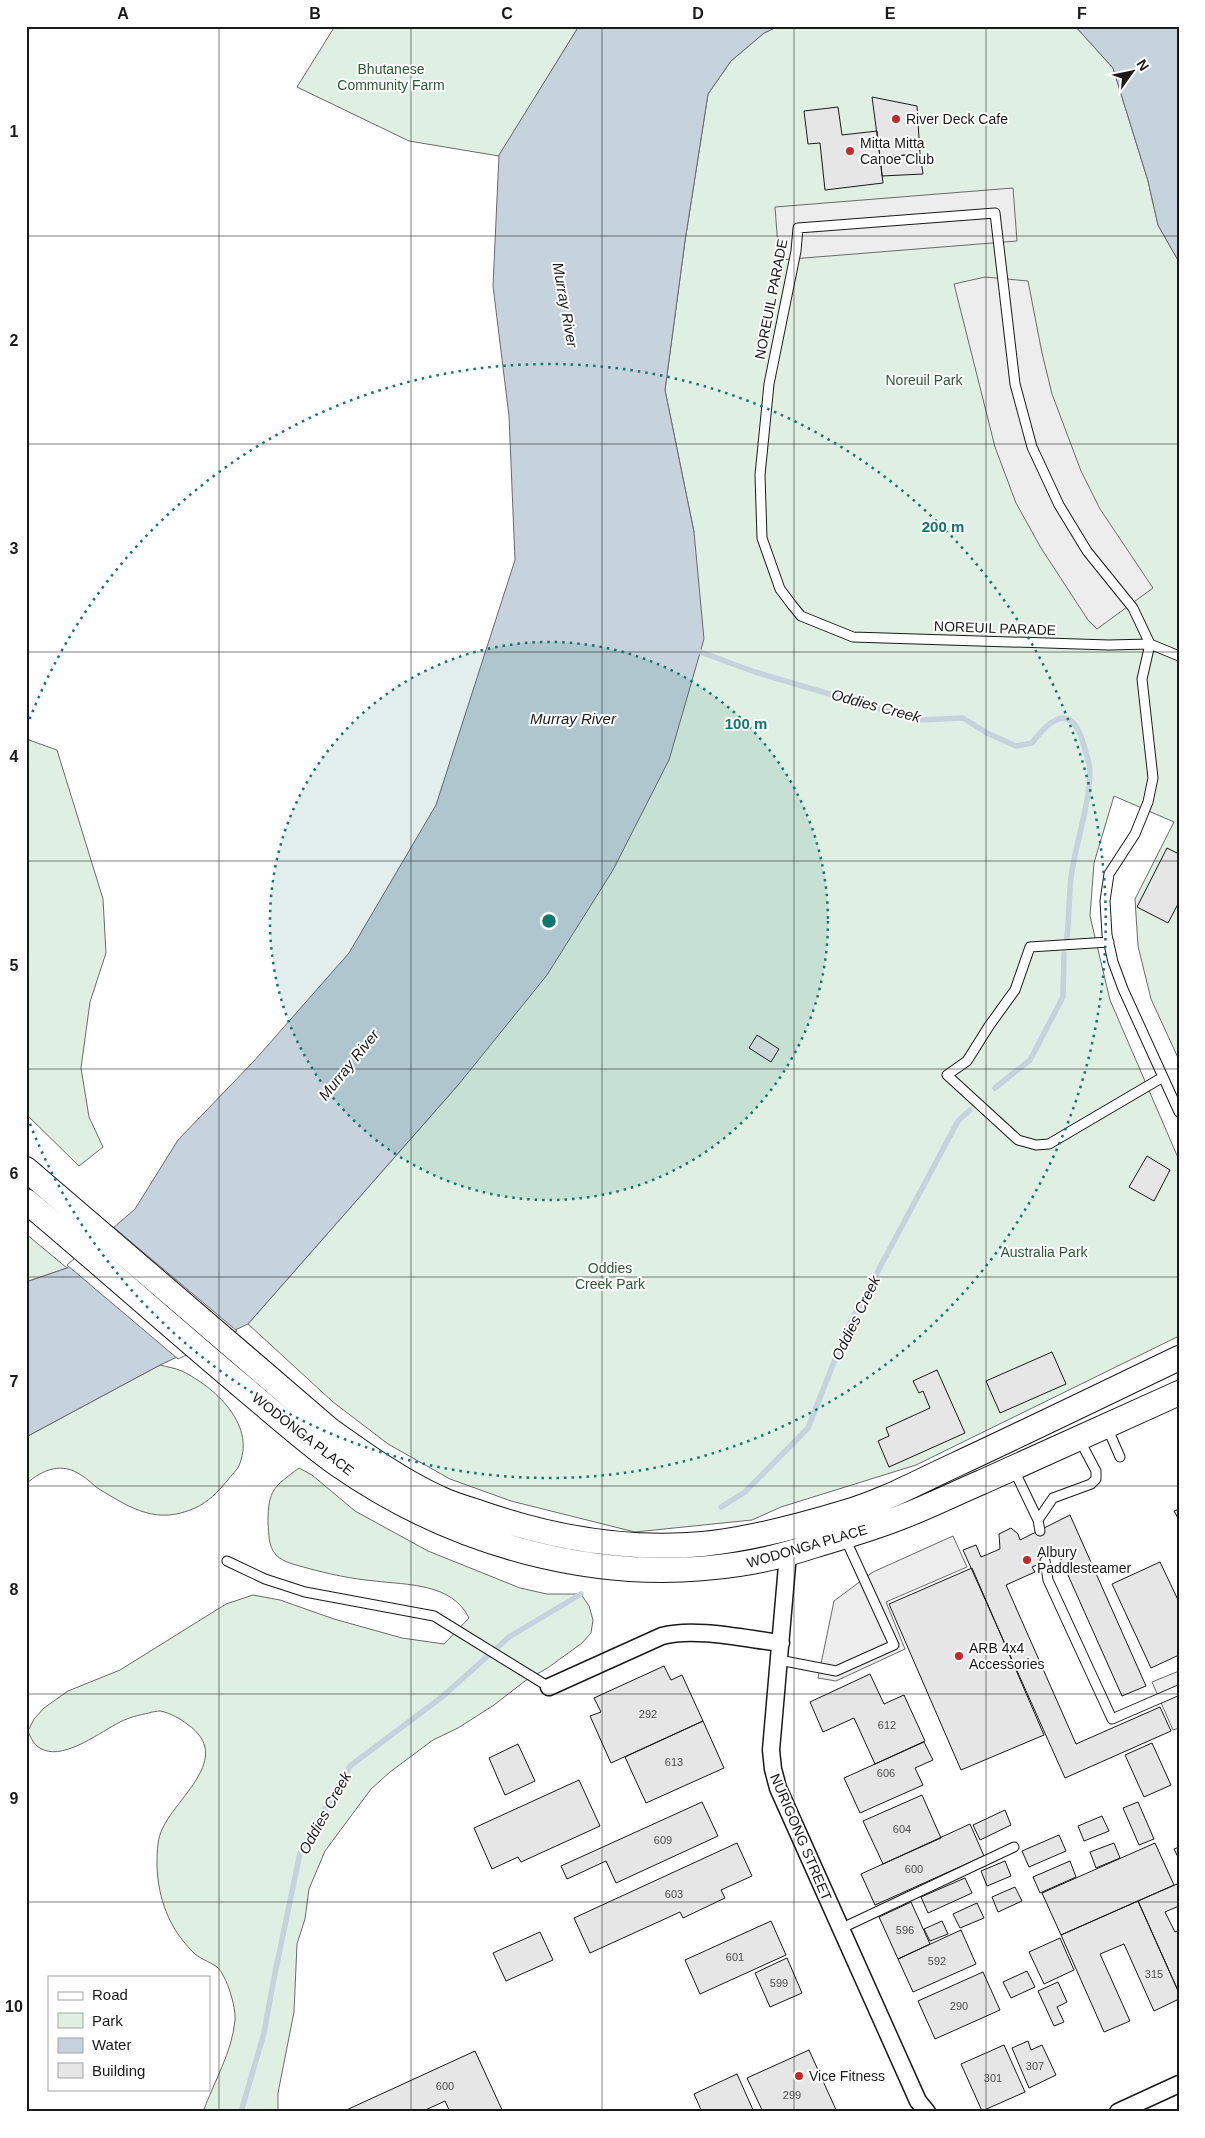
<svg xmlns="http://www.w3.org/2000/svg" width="1205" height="2138" viewBox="0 0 1205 2138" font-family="Arial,sans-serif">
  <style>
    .green { fill: #e0efe3; stroke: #6a6a6a }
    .parking { fill: #ededed; stroke: #6a6a6a }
    .water { fill: #c6d2dc; stroke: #6a6a6a }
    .pier { fill: #fff; stroke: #6a6a6a }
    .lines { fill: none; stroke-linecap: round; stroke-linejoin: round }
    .stream { stroke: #c6d2dc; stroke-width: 5.5 }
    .building { fill: #e6e6e6; stroke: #1a1a1a }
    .service-casing { stroke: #1a1a1a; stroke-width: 11 }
    .minor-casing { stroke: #1a1a1a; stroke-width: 19 }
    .secondary-casing { stroke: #1a1a1a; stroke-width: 26 }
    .service { stroke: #fff; stroke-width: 9 }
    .minor { stroke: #fff; stroke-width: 16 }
    .secondary { stroke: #fff; stroke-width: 24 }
    .grid { fill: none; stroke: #1a1a1a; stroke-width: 1; stroke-opacity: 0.55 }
    .ring { fill: none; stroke: #0f766e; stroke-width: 2.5; stroke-dasharray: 2.5 5 }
    .poi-dot { fill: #c62828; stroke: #fff; stroke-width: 2 }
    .labels { text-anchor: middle; stroke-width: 4; stroke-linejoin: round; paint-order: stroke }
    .number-label { font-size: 11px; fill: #4d4d4d }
    .park-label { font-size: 14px; fill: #2b5a34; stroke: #fff }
    .poi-label { font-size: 14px; fill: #1a1a1a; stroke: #fff; text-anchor: start }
    .street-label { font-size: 14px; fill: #1a1a1a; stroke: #fff }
    .water-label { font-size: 15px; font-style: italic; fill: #1a1a1a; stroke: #fff }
    .centre { fill: #0f766e; stroke: #fff; stroke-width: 2.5 }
    .ring-label { font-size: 15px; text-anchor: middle; font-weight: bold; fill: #0f766e; stroke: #fff; stroke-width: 4; stroke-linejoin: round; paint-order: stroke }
    .neatline { fill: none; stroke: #1a1a1a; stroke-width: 2 }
    .grid-label { font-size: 16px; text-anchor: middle; font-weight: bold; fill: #1a1a1a }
  </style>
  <rect width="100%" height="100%" fill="#fff"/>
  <path class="green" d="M335 26H579L499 156 409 141 297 87Z
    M779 26H1075L1113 68 1148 181 1158 225 1179 262V1060L1151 999 1138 946 1135 899 1174 822 1114 796 1094 863 1090 916 1110 1000 1179 1160V1336L916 1465 781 1507 752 1520 635 1532 511 1501 450 1479 388 1444 333 1402 248 1324 459 1084 694 532 665 390 685 241 708 94 731 61 764 33Z
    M26 729 29 740 57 750 103 899 106 953 90 1002 81 1068 89 1117 103 1147 79 1166 26 1114Z
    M26 1234 67 1268 26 1282Z
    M160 1365C167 1367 175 1368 182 1371 214 1387 255 1423 240 1463 238 1470 231 1475 227 1481 218 1492 208 1502 195 1508 157 1525 132 1509 99 1489 93 1485 88 1479 81 1475 62 1462 43 1469 26 1484V1437Z
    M299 1468 312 1475 355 1511 428 1551 520 1588 547 1594H581L589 1606 593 1620 591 1633 582 1643 549 1667 525 1681 494 1705 458 1728 433 1740 390 1772 371 1789 325 1851 309 1889 305 1919 297 1944 294 2012 278 2093V2112H203C214 2081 232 2053 235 2020 236 2007 227 1976 217 1967 209 1961 199 1959 192 1951 169 1928 158 1898 157 1866 157 1856 157 1841 161 1832 174 1798 236 1758 187 1724 181 1719 168 1712 160 1711 157 1711 152 1712 149 1713 139 1715 130 1717 120 1722 102 1731 66 1759 44 1750 35 1747 31 1739 28 1731L34 1719 44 1708 68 1691 120 1670 226 1604 253 1595 280 1600 334 1619 402 1638 444 1644 469 1618C452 1583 407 1585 375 1581 352 1579 329 1574 307 1568 297 1565 284 1563 276 1555 268 1546 269 1534 268 1523 268 1489 274 1487 299 1468Z"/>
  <path class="parking" d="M1013 188 1017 241 779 260 775 207Z
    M985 277 1028 281 1042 353 1052 394 1081 471 1100 509 1153 588 1097 629 1088 620 1041 548 1016 503 995 447 954 284Z
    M953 1536 967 1567 886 1602 905 1649 836 1681 818 1678 834 1601 873 1572Z
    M1179 1671V1728L1173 1730 1152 1682Z"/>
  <path class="water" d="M579 26H779L764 33 731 61 708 94 685 241 665 390 694 532 704 639 669 760 613 870 547 975 459 1084 248 1324 160 1365 26 1437V1282L67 1268 135 1209 178 1140 254 1061 349 953 436 805 515 560 509 416 493 286 499 155Z
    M1075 26H1179V262L1158 225 1148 181 1113 68Z"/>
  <path class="pier" d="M112 1226 237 1331 178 1359 67 1265Z"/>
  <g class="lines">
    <path class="stream" d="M695 650 755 672 918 720 963 718 987 733 1016 746 1032 743C1053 715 1073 704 1084 746 1086 754 1090 763 1090 772 1089 807 1076 842 1071 877 1069 897 1069 917 1067 938
      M995 1088 1030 1060 1063 997 1064 954
      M721 1507 745 1492 808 1428 847 1329 958 1121 970 1110
      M241 2112 264 2033 273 1983 300 1853 350 1766 442 1697 509 1637 581 1594"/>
  </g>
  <path class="building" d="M872 97 917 106 920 154 880 157Z
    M838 107 842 135 877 131 883 183 825 190 820 143 808 144 804 111Z
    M920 154 923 174 882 176 880 157Z
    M1167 848 1179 854V902L1168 923 1137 907Z
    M757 1035 779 1049 771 1062 749 1048Z
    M1147 1156 1170 1170 1154 1201 1129 1187Z
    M1052 1352 1066 1384 1000 1413 986 1381Z
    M937 1370 965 1433 889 1467 878 1441 889 1436 886 1428 930 1408 923 1391 919 1393 913 1381Z
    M1179 1509V1520L1174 1511Z
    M1070 1515 1146 1686 1122 1696 1059 1555 1032 1567 1035 1572 1006 1585 1076 1744 1160 1707 1171 1731 1065 1778 963 1550 976 1545 981 1557 1000 1549 999 1534 1011 1528 1018 1534 1020 1540Z
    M1160 1562 1179 1602V1655L1151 1668 1112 1584Z
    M972 1568 1044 1735 961 1770 889 1604Z
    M664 1666 671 1680 682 1675 703 1721 611 1763 590 1716 601 1712 594 1698Z
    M870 1674 884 1704 904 1695 925 1741 875 1764 854 1718 823 1732 810 1702Z
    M703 1721 724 1768 646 1803 625 1757Z
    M924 1742 933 1760 915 1768 923 1785 860 1813 844 1778Z
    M1152 1743 1171 1785 1144 1797 1125 1755Z
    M518 1744 535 1781 505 1795 489 1758Z
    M579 1780 600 1826 521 1862 518 1857 492 1869 474 1828Z
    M922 1795 941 1838 883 1864 863 1821Z
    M702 1802 718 1836 616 1883 606 1861 567 1879 561 1866Z
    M1138 1802 1154 1839 1139 1845 1123 1808Z
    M1005 1810 1011 1825 980 1840 973 1825Z
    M1102 1816 1109 1831 1084 1841 1078 1826Z
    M970 1824 984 1856 875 1905 861 1874Z
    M1059 1835 1066 1851 1029 1867 1022 1851Z
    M737 1843 752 1876 721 1890 725 1898 683 1918 680 1912 590 1953 574 1918Z
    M1114 1843 1120 1858 1096 1868 1090 1852Z
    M1155 1843 1174 1885 1061 1935 1042 1893Z
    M1179 1847V1859L1174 1849Z
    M1005 1861 1011 1876 987 1886 981 1871Z
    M1070 1861 1076 1877 1040 1893 1033 1877Z
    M965 1878 972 1893 928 1913 921 1897Z
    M1177 1884 1179 1888V1906L1165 1912 1175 1932 1179 1930V1993L1138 1901Z
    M1015 1887 1022 1901 998 1912 992 1897Z
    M1138 1901 1179 1993V1999L1154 2011 1124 1944 1100 1954 1130 2021 1104 2032 1061 1935Z
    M911 1902 930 1944 898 1959 879 1917Z
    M977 1903 984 1918 960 1928 953 1914Z
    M771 1921 786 1955 700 1994 685 1960Z
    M942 1921 948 1934 930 1941 924 1929Z
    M961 1930 976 1964 913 1992 898 1959Z
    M540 1932 553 1960 506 1981 493 1953Z
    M1060 1938 1074 1970 1044 1984 1029 1952Z
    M787 1958 802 1993 770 2007 755 1973Z
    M1027 1971 1035 1987 1011 1998 1003 1982Z
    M983 1972 1000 2010 935 2039 918 2001Z
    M1058 1982 1067 2002 1057 2007 1064 2022 1054 2026 1038 1991Z
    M1028 2041 1031 2050 1042 2045 1056 2075 1029 2088 1012 2048Z
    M1004 2045 1025 2092 982 2111 961 2064Z
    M809 2050 837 2112H763L747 2078Z
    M475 2051 503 2112H450L445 2101 421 2112H342Z
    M737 2074 754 2112H702L694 2094Z"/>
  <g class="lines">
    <defs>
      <path id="service" d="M1150 644 1133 608 1087 551 1059 505 1032 447 1015 384 995 213 798 228 796 251 769 384 760 475 762 538 780 589 792 605 801 616 853 637 1109 645 1150 644 1179 656
        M1150 644 1142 679 1153 778 1148 802 1135 834 1109 874 1105 901 1107 935 1113 962 1123 989 1179 1112
        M1109 942 1030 947 1015 990 989 1026 967 1061 947 1075 1018 1140 1036 1145 1049 1144 1163 1077
        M1107 1427 1120 1457
        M1013 1468 1038 1520 1040 1531
        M1038 1520 1053 1498 1091 1484 1096 1479V1471L1079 1439
        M227 1561 265 1579 305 1592 434 1616 549 1687
        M1045 1561 1048 1580 1112 1719 1179 1690
        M779 1660 836 1671 894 1645 845 1538
        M840 1929 1014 1847"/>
      <path id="minor" d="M788 1554 771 1750 773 1769 778 1788 918 2101 927 2112
        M549 1687 662 1636C695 1627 746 1639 781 1643
        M1118 2112 1179 2084"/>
      <path id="secondary" d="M26 1169 330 1430C365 1455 400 1480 439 1498 451 1504 465 1508 478 1512 549 1537 627 1551 703 1544 751 1539 800 1526 846 1512 884 1501 920 1481 955 1465 1030 1430 1104 1394 1179 1358
        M26 1201C100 1263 171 1327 245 1389 275 1414 305 1441 337 1464 453 1545 599 1586 740 1564 766 1560 792 1553 816 1545 846 1536 875 1528 904 1516 930 1506 956 1493 982 1482 1047 1453 1113 1423 1179 1393"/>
    </defs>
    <use href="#service" class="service-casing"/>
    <use href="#minor" class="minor-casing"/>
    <use href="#secondary" class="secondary-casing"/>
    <use href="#service" class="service"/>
    <use href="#minor" class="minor"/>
    <use href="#secondary" class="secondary"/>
  </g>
  <path class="grid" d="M219 26V2112M411 26V2112M602 26V2112M794 26V2112M986 26V2112M26 236H1179M26 444H1179M26 652H1179M26 861H1179M26 1069H1179M26 1277H1179M26 1486H1179M26 1694H1179M26 1902H1179"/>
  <circle cx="549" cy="921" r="279" fill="#0f766e" fill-opacity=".12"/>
  <g class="ring">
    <circle cx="549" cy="921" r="279"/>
    <path d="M27 726A557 557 0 1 1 27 1116"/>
  </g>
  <g class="poi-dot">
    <circle cx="896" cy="119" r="5"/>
    <circle cx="850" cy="151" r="5"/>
    <circle cx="1027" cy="1560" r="5"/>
    <circle cx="959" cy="1656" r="5"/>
    <circle cx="799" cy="2076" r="5"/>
  </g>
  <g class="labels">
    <g class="number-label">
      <text x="648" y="1718">292</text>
      <text x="887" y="1729">612</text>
      <text x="674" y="1766">613</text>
      <text x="886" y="1777">606</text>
      <text x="902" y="1833">604</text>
      <text x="663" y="1844">609</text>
      <text x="914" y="1873">600</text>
      <text x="674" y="1898">603</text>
      <text x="905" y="1934">596</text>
      <text x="735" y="1961">601</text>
      <text x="937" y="1965">592</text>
      <text x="1154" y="1978">315</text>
      <text x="779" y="1987">599</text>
      <text x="959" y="2010">290</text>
      <text x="1035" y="2070">307</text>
      <text x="993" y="2082">301</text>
      <text x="445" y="2090">600</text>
      <text x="792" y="2099">299</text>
    </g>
    <g class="park-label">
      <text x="391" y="74">Bhutanese<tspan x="391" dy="16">Community Farm</tspan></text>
      <text x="924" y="385">Noreuil Park</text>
      <text x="1044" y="1257">Australia Park</text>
      <text x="610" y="1273">Oddies<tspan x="610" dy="16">Creek Park</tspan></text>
    </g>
    <g class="poi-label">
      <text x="906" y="124">River Deck Cafe</text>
      <text x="860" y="148">Mitta Mitta<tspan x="860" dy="16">Canoe Club</tspan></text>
      <text x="1037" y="1557">Albury<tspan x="1037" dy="16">Paddlesteamer</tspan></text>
      <text x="969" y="1653">ARB 4x4<tspan x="969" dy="16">Accessories</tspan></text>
      <text x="809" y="2081">Vice Fitness</text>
    </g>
    <g class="street-label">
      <text transform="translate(771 299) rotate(-79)" y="5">NOREUIL PARADE</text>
      <text transform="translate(995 628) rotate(2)" y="5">NOREUIL PARADE</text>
      <text transform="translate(303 1434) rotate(38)" y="5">WODONGA PLACE</text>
      <text transform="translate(807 1546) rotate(-16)" y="5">WODONGA PLACE</text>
      <text transform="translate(801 1837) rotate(67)" y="5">NURIGONG STREET</text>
    </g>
    <g class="water-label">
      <text transform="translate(565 305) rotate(80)" y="5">Murray River</text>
      <text transform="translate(876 706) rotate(15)" y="5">Oddies Creek</text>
      <text x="573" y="724">Murray River</text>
      <text transform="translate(349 1065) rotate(-51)" y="5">Murray River</text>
      <text transform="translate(856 1318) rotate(-64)" y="5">Oddies Creek</text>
      <text transform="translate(325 1813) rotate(-61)" y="5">Oddies Creek</text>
    </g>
  </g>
  <circle cx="549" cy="921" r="8" class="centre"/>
  <g class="ring-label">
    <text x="943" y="532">200 m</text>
    <text x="746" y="729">100 m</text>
  </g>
  <rect width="1205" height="2138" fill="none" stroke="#ffffff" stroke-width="55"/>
  <rect x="48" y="1976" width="162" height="115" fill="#ffffff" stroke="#a3a3a3"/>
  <rect x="58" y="1992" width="25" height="8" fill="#ffffff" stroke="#a3a3a3"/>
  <text x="92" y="2000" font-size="15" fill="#1a1a1a">Road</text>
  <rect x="58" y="2013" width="25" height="15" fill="#e0efe3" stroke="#a3a3a3"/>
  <text x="92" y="2026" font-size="15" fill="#1a1a1a">Park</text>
  <rect x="58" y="2038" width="25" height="15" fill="#c6d2dc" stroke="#a3a3a3"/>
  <text x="92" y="2050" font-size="15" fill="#1a1a1a">Water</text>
  <rect x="58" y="2063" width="25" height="15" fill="#e6e6e6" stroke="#a3a3a3"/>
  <text x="92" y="2076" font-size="15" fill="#1a1a1a">Building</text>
  <g transform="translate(1132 72) rotate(57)" stroke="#ffffff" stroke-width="4" paint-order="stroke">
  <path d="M0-4L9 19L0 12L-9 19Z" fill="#1a1a1a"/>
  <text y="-8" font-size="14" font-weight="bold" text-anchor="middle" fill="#1a1a1a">N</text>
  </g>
  <rect x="28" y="28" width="1150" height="2082" class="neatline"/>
  <g class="grid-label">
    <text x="123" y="19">A</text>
    <text x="315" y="19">B</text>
    <text x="507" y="19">C</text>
    <text x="698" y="19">D</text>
    <text x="890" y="19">E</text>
    <text x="1082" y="19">F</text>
    <text x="14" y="137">1</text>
    <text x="14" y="346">2</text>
    <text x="14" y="554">3</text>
    <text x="14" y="762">4</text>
    <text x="14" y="971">5</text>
    <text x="14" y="1179">6</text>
    <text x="14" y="1387">7</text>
    <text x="14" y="1595">8</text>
    <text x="14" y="1804">9</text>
    <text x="14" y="2012">10</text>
  </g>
</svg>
